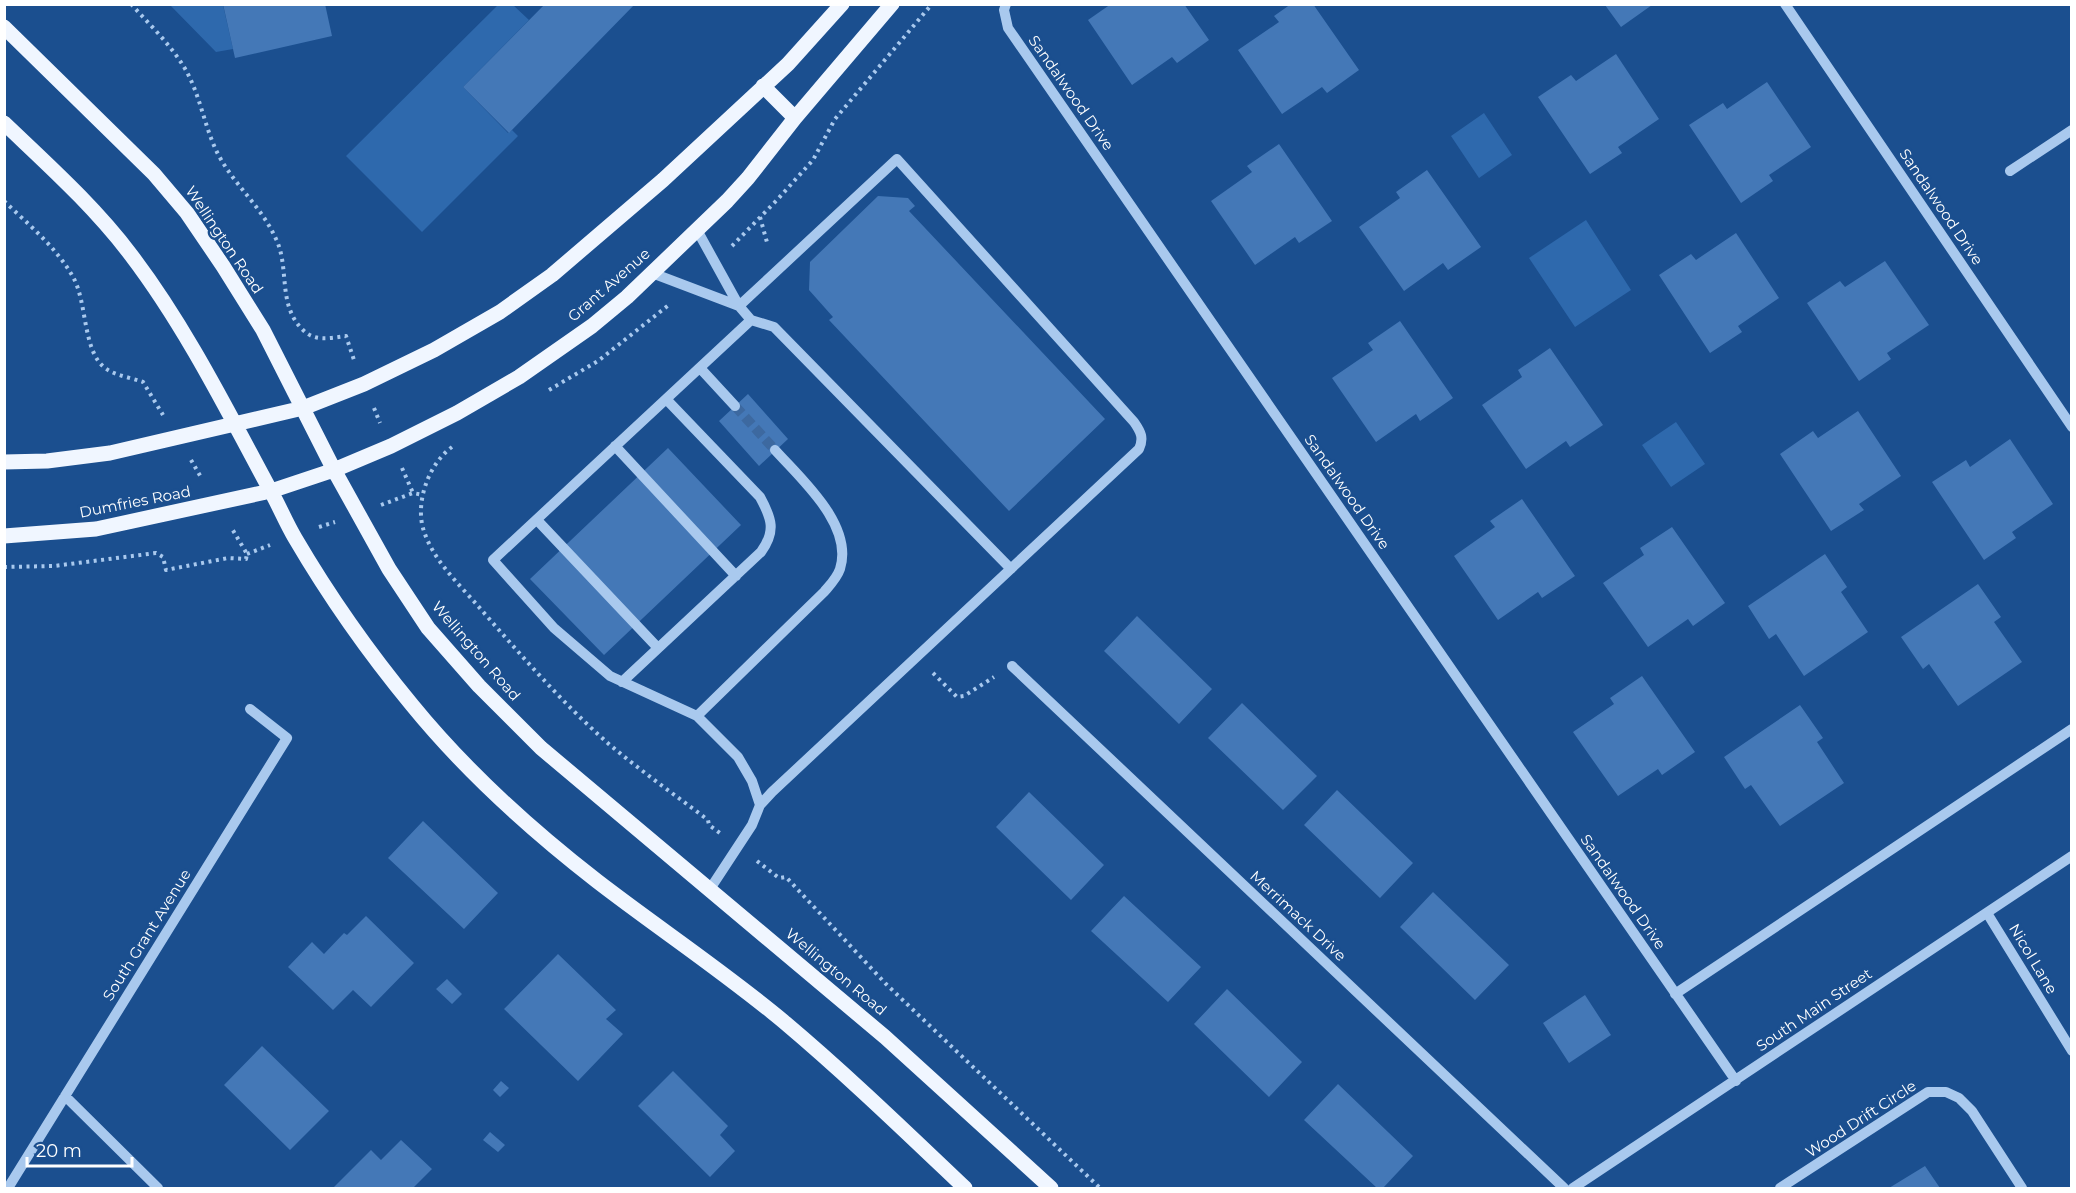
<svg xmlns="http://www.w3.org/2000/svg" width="2076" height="1193" viewBox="0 0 2076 1193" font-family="Montserrat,sans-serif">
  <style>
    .green { fill: #2e69ad }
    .building { fill: #4478b7 }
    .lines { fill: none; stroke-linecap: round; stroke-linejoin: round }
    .minor-tunnel { stroke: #3d69a0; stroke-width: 10; stroke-dasharray: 10 5; stroke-linecap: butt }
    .path { stroke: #a9c9ee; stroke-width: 4; stroke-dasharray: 3 4.5; stroke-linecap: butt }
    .minor { stroke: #a9c9ee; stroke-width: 10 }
    .major { stroke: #f0f6ff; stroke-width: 15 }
    .labels { text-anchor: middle; stroke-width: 5; stroke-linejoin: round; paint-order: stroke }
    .street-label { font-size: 15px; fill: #fff; stroke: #1b4f8f }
  </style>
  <rect width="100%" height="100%" fill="#1b4f8f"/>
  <path class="green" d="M170 5H223L233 49 216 52Z
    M498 5H513L529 20 463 87 508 133 512 130 518 136 422 232 346 156Z
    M1484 113 1512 155 1479 178 1451 136Z
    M1586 220 1631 290 1575 327 1529 258Z
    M1676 422 1705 464 1671 487 1642 445Z"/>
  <path class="building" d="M223 4H325L332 36 235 58Z
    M545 4H635L509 133 463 87Z
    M1111 4H1184L1209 40 1177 63 1172 57 1132 85 1088 20Z
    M1291 4H1313L1359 70 1327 93 1322 87 1282 114 1238 50 1279 22 1274 16Z
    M1605 5H1652L1621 27Z
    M1616 54 1659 119 1618 147 1622 153 1590 174 1538 97 1571 75 1576 81Z
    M1767 82 1811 147 1769 175 1773 181 1741 203 1689 125 1723 103 1727 109Z
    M1279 144 1332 221 1299 243 1295 237 1255 265 1211 201 1252 172 1247 166Z
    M1427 170 1481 247 1448 270 1443 263 1404 291 1359 227 1400 198 1396 192Z
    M878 196 908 198 915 206 909 211 1105 419 1009 511 829 320 833 317 809 290 810 262Z
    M1736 233 1779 298 1738 326 1742 332 1710 353 1659 275 1691 254 1696 260Z
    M1885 261 1929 325 1887 353 1891 359 1859 381 1807 303 1840 281 1845 287Z
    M1400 321 1453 398 1420 421 1416 414 1376 442 1332 378 1373 350 1368 343Z
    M1550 348 1603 425 1570 447 1566 441 1526 469 1482 405 1522 377 1518 370Z
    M748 394 788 439 759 466 719 421Z
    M1858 411 1901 476 1859 504 1864 510 1831 531 1780 454 1813 431 1818 438Z
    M2010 439 2053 504 2012 532 2016 538 1984 560 1932 482 1966 460 1970 467Z
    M668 448 741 525 604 655 530 579Z
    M1522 499 1575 576 1542 598 1538 592 1498 620 1454 556 1495 527 1490 521Z
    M1672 527 1725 603 1693 626 1688 619 1648 647 1603 583 1644 555 1640 548Z
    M1825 554 1847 587 1841 592 1868 632 1804 676 1776 634 1769 639 1748 606Z
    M1978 584 2001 617 1994 622 2022 662 1958 706 1929 664 1923 669 1901 637Z
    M1137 616 1212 689 1179 724 1104 651Z
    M1642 676 1695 752 1662 775 1658 769 1618 796 1573 732 1614 704 1610 698Z
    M1242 703 1317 776 1283 810 1208 738Z
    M1800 705 1823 738 1817 742 1844 783 1780 826 1751 785 1745 789 1724 757Z
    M1337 790 1413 863 1380 898 1304 825Z
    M1029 792 1104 865 1071 900 996 827Z
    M423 821 498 893 464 929 388 858Z
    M1433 892 1509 965 1475 1000 1400 927Z
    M1124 896 1201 967 1168 1002 1091 931Z
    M366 916 414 963 371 1007 353 990 333 1010 288 967 312 942 324 954 344 933 347 935Z
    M558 954 616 1010 606 1019 623 1034 578 1081 504 1009Z
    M447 979 462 994 452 1004 436 989Z
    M1227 989 1302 1062 1269 1097 1194 1024Z
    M1585 995 1611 1035 1569 1063 1543 1023Z
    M262 1046 329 1111 290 1150 224 1085Z
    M673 1071 728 1126 720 1135 735 1151 710 1177 638 1106Z
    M501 1081 509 1088 500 1097 493 1090Z
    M1338 1084 1413 1156 1383 1188H1377L1304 1120Z
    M490 1132 505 1145 498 1152 483 1140Z
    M401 1140 432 1169 413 1188H333L371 1150 381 1160Z
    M1925 1166 1940 1188H1889Z"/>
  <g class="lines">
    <path class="minor-tunnel" d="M735 406 775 450"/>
    <path class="path" d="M131 4C149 24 170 44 184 67 201 95 204 128 219 156 236 187 261 206 276 239 290 268 277 305 303 330 315 342 330 338 346 336L354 360
      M4 201C28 224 57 248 73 277 88 303 82 355 108 370 118 376 132 378 143 382L163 415
      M760 217 768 246
      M732 246 777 200 813 160 835 119 932 4
      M549 390 598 361 670 304
      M374 408 380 423
      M452 447C430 463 417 497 422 524 429 556 457 582 478 606 520 654 562 703 610 745 641 771 675 795 708 820L709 825 720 833
      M191 460 202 479
      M402 468 413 493
      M381 505 413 493 423 495
      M319 527 335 522
      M247 554 270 545
      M4 567 54 566 156 553 163 557 166 570 228 558 246 559 247 554 231 527
      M933 673 957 697 964 696 994 677
      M757 861 779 878 786 877 886 984 1100 1188"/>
    <path class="minor" d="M1006 4 1004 10 1008 28 1736 1081
      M1785 4 2072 427
      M2010 171 2072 130
      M697 230 739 306 751 320 493 560 554 628 610 676 697 716 738 757 752 781 760 805
      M652 273 739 306
      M751 320 774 327 1011 569
      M700 368 735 406
      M615 446 736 576
      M537 520 658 648
      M1012 666 1564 1188
      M622 682 761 552C776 531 772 519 760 497L666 399
      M697 716 824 592C830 585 837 578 840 569 854 525 801 479 775 450
      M710 889 752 825 760 805 772 792 1139 449C1144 438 1141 432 1134 422L897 159 739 306
      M1987 913 2072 1051
      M1675 994 2072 729
      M65 1096 158 1188
      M8 1188 287 738 250 709
      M1573 1188 2072 856
      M1780 1188 1928 1092H1946L1959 1098 1972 1111 2022 1188"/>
    <path class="major" d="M4 27 154 174 187 213 223 266 263 330 334 470 389 569 428 628 479 686 541 748 885 1037 1051 1188
      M763 86 795 118
      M4 123C48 165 94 206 131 255 185 326 226 408 268 486 278 503 285 521 295 538 329 596 369 653 412 705 465 770 530 829 597 881 658 928 723 971 783 1021 846 1074 906 1132 965 1188
      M4 462 47 461 110 453 303 408 364 384 434 350 500 312 552 275 663 180 788 64 842 4
      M4 536 96 529 271 491 334 470 391 446 457 413 519 377 592 326 627 297 727 201 748 178 795 118 892 4"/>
  </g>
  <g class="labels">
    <g class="street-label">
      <text transform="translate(1071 93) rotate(55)" y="5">Sandalwood Drive</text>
      <text transform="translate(1941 207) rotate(56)" y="5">Sandalwood Drive</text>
      <text transform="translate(224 240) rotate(56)" y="5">Wellington Road</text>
      <text transform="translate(609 285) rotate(-41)" y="5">Grant Avenue</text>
      <text transform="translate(1347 492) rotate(55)" y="5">Sandalwood Drive</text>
      <text transform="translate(135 502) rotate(-11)" y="5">Dumfries Road</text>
      <text transform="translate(476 651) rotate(49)" y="5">Wellington Road</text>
      <text transform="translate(1623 892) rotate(55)" y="5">Sandalwood Drive</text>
      <text transform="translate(1298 916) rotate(43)" y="5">Merrimack Drive</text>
      <text transform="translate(147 935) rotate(-58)" y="5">South Grant Avenue</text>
      <text transform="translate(2033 959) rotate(59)" y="5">Nicol Lane</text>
      <text transform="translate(836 972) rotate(40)" y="5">Wellington Road</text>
      <text transform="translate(1814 1010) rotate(-34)" y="5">South Main Street</text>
      <text transform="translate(1861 1119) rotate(-33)" y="5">Wood Drift Circle</text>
    </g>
  </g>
  <rect width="2076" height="1193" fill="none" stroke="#ffffff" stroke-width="12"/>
  <path d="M27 1157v9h105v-9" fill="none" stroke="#ffffff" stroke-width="3"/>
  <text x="36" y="1157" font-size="18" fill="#ffffff" stroke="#1b4f8f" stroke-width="4.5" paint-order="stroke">20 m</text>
</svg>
